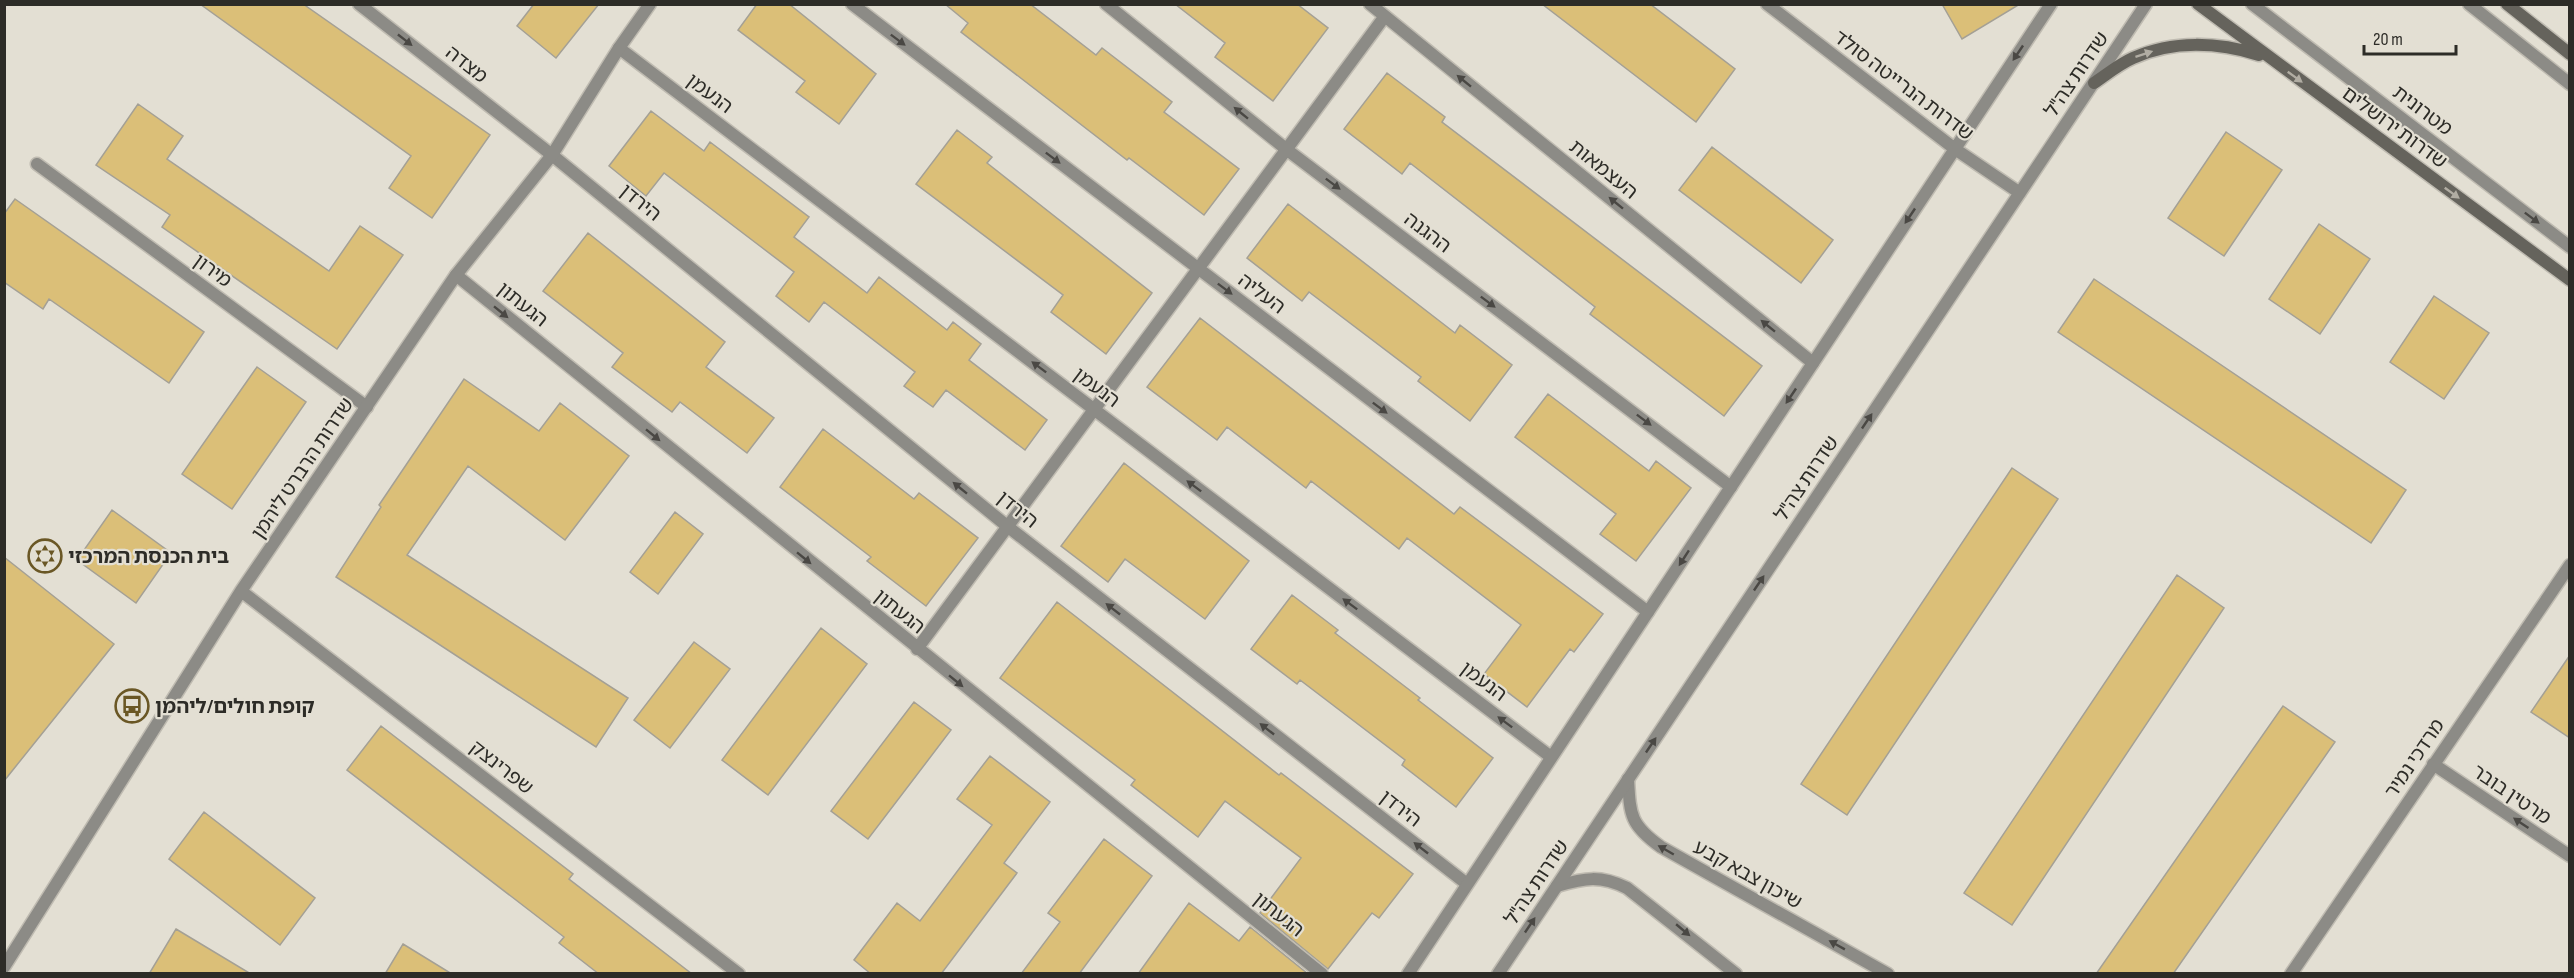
<svg xmlns="http://www.w3.org/2000/svg" width="2574" height="978" viewBox="0 0 2574 978" font-family="'Sofia Sans Condensed','Noto Sans Hebrew',sans-serif">
  <style>
    .building { fill: #dbbf78; stroke: #a4a095; stroke-width: 1.5 }
    .lines { fill: none; stroke-linecap: round; stroke-linejoin: round }
    .service-casing { stroke: #bfbbb1; stroke-width: 15 }
    .minor-casing { stroke: #bfbbb1; stroke-width: 15 }
    .tertiary-casing { stroke: #bfbbb1; stroke-width: 15 }
    .secondary-casing { stroke: #bfbbb1; stroke-width: 15 }
    .service { stroke: #8c8b86; stroke-width: 12 }
    .minor { stroke: #8c8b86; stroke-width: 12 }
    .tertiary { stroke: #8c8b86; stroke-width: 12 }
    .secondary { stroke: #65635c; stroke-width: 12 }
    .oneway { fill: #4a4844 }
    .oneway2 { fill: #b1ada3 }
    .labels { text-anchor: middle; stroke-width: 4.5; stroke-linejoin: round; paint-order: stroke }
    .street-label { font-size: 20px; fill: #2d2c27; stroke: #e3dfd3 }
    .poi-label { font-size: 20px; font-weight: bold; fill: #2d2c27; stroke: #e3dfd3; text-anchor: start }
  </style>
  <rect width="100%" height="100%" fill="#e3dfd3"/>
  <path class="building" d="M200 4H303L490 135 432 218 389 188 411 156Z
    M534 4H599L556 58 517 26Z
    M757 4H789L876 74 839 124 796 92 805 81 738 30Z
    M945 4H1030L1096 55 1102 48 1172 102 1164 112 1239 169 1204 215 1129 158 1127 160 961 32 968 23Z
    M1175 4H1297L1328 28 1273 101 1215 57 1225 43Z
    M1542 4H1650L1735 69 1696 122Z
    M1942 4H2020L1962 39Z
    M1387 73 1445 117 1442 122 1762 366 1724 416 1590 314 1595 307 1410 163 1402 174 1344 129Z
    M138 104 183 136 167 159 329 271 360 226 403 255 337 349 162 227 170 215 96 165Z
    M651 111 704 151 710 142 809 217 794 237 867 293 879 277 947 330 953 322 981 344 969 360 1047 420 1025 450 946 390 933 407 904 386 915 372 824 302 809 322 776 296 794 272 664 173 646 196 609 166Z
    M957 130 992 157 987 163 1152 293 1106 354 1051 312 1063 295 916 184Z
    M2226 132 2282 170 2224 256 2168 218Z
    M1712 147 1833 240 1801 283 1679 190Z
    M15 199 204 332 169 383 49 299 43 309 4 282V214Z
    M1288 204 1455 333 1460 325 1512 365 1470 421 1418 381 1421 377 1309 292 1302 301 1247 258Z
    M2319 224 2370 259 2320 334 2269 299Z
    M588 233 725 342 706 367 774 418 747 453 680 402 672 412 612 367 623 353 543 291Z
    M2094 279 2406 490 2371 543 2058 332Z
    M2434 296 2489 333 2444 399 2390 362Z
    M1200 318 1454 514 1460 507 1603 614 1574 652 1570 649 1527 707 1484 674 1521 625 1407 538 1399 549 1311 481 1306 488 1227 427 1217 440 1147 387Z
    M257 367 306 402 232 509 182 474Z
    M464 379 539 431 560 403 629 456 565 540 468 466 407 555 628 698 596 747 336 577 381 507 379 505Z
    M1548 394 1649 471 1656 461 1691 488 1636 561 1600 534 1616 514 1515 437Z
    M823 429 914 499 919 493 978 538 926 606 867 561 871 557 780 487Z
    M1124 463 1249 561 1205 619 1125 559 1108 582 1061 546Z
    M2012 468 2058 499 1847 815 1801 784Z
    M112 510 171 553 136 603 77 560Z
    M675 512 703 534 658 594 630 572Z
    M4 557 114 644 4 781Z
    M2177 575 2224 608 2012 925 1964 893Z
    M1292 595 1338 630 1335 633 1420 698 1418 700 1493 758 1456 807 1402 765 1405 760 1300 680 1297 684 1251 649Z
    M1057 602 1279 775 1281 773 1413 874 1379 918 1372 913 1328 969 1260 913 1301 858 1225 801 1198 837 1131 785 1135 780 1000 678Z
    M821 628 867 664 768 795 722 760Z
    M694 642 730 669 670 748 634 720Z
    M2570 655V738L2531 712Z
    M914 702 951 730 868 839 831 811Z
    M2283 706 2335 742 2173 974H2096Z
    M381 726 573 874 569 879 692 974H599L559 943 564 937 347 770Z
    M990 756 1050 802 1004 863 1017 873 941 974H871L854 960 897 903 920 921 992 825 957 799Z
    M204 812 315 898 280 945 169 859Z
    M1104 839 1152 876 1079 974H1021L1060 922 1048 913Z
    M1189 903 1239 941 1250 927 1308 974H1138Z
    M176 929 251 974H149Z
    M403 944 452 974H385Z"/>
  <g class="lines">
    <defs>
      <path id="service" d="M2252 4 2570 247
        M2469 4 2570 84"/>
      <path id="minor" d="M359 4 552 155 1007 526 1467 884
        M852 4 1648 612
        M1106 4 1286 149 1731 487
        M1370 4 1813 363
        M619 48 1551 757
        M37 164 367 407
        M456 275 1322 974
        M917 649 1385 16
        M2433 764 2570 856
        M1628 779C1630 815 1630 825 1661 847L1888 974
        M1557 886C1585 878 1600 875 1627 888L1736 974
        M2291 974 2570 565"/>
      <path id="tertiary" d="M1767 4 1955 149 2020 193
        M241 591 739 974
        M4 967 241 591 456 275 552 155 619 48 650 4
        M1408 974 2051 4
        M1498 974 2146 4"/>
      <path id="secondary" d="M2198 4 2570 280
        M2507 4 2570 54
        M2094 83C2106 75 2119 64 2133 58 2173 40 2218 42 2259 55"/>
    </defs>
    <use href="#service" class="service-casing"/>
    <use href="#minor" class="minor-casing"/>
    <use href="#tertiary" class="tertiary-casing"/>
    <use href="#secondary" class="secondary-casing"/>
    <use href="#service" class="service"/>
    <use href="#minor" class="minor"/>
    <use href="#tertiary" class="tertiary"/>
    <use href="#secondary" class="secondary"/>
  </g>
  <defs><path id="oneway-solid" d="M-6-.8H1V-3.2L6.5 0L1 3.2V.8H-6Z" transform="scale(1.5)"/></defs>
  <g class="oneway">
    <use href="#oneway-solid" transform="translate(405 40) rotate(38)"/>
    <use href="#oneway-solid" transform="translate(898 40) rotate(37)"/>
    <use href="#oneway-solid" transform="translate(2018 53) rotate(124)"/>
    <use href="#oneway-solid" transform="translate(1464 81) rotate(-141)"/>
    <use href="#oneway-solid" transform="translate(1241 113) rotate(-141)"/>
    <use href="#oneway-solid" transform="translate(1053 158) rotate(37)"/>
    <use href="#oneway-solid" transform="translate(1333 184) rotate(37)"/>
    <use href="#oneway-solid" transform="translate(1616 203) rotate(-141)"/>
    <use href="#oneway-solid" transform="translate(1910 216) rotate(124)"/>
    <use href="#oneway-solid" transform="translate(2532 218) rotate(37)"/>
    <use href="#oneway-solid" transform="translate(1225 289) rotate(37)"/>
    <use href="#oneway-solid" transform="translate(1488 302) rotate(37)"/>
    <use href="#oneway-solid" transform="translate(501 312) rotate(39)"/>
    <use href="#oneway-solid" transform="translate(1768 326) rotate(-141)"/>
    <use href="#oneway-solid" transform="translate(1039 367) rotate(-143)"/>
    <use href="#oneway-solid" transform="translate(1791 396) rotate(124)"/>
    <use href="#oneway-solid" transform="translate(1380 408) rotate(37)"/>
    <use href="#oneway-solid" transform="translate(1644 420) rotate(37)"/>
    <use href="#oneway-solid" transform="translate(1867 421) rotate(-56)"/>
    <use href="#oneway-solid" transform="translate(653 435) rotate(39)"/>
    <use href="#oneway-solid" transform="translate(1194 486) rotate(-143)"/>
    <use href="#oneway-solid" transform="translate(960 488) rotate(-141)"/>
    <use href="#oneway-solid" transform="translate(804 558) rotate(39)"/>
    <use href="#oneway-solid" transform="translate(1684 558) rotate(123)"/>
    <use href="#oneway-solid" transform="translate(1759 583) rotate(-56)"/>
    <use href="#oneway-solid" transform="translate(1350 604) rotate(-143)"/>
    <use href="#oneway-solid" transform="translate(1113 609) rotate(-142)"/>
    <use href="#oneway-solid" transform="translate(956 681) rotate(39)"/>
    <use href="#oneway-solid" transform="translate(1505 722) rotate(-143)"/>
    <use href="#oneway-solid" transform="translate(1267 729) rotate(-142)"/>
    <use href="#oneway-solid" transform="translate(1651 745) rotate(-56)"/>
    <use href="#oneway-solid" transform="translate(2521 823) rotate(-146)"/>
    <use href="#oneway-solid" transform="translate(1421 848) rotate(-142)"/>
    <use href="#oneway-solid" transform="translate(1666 850) rotate(-150)"/>
    <use href="#oneway-solid" transform="translate(1530 925) rotate(-56)"/>
    <use href="#oneway-solid" transform="translate(1683 930) rotate(40)"/>
    <use href="#oneway-solid" transform="translate(1837 945) rotate(-151)"/>
  </g>
  <g class="oneway2">
    <use href="#oneway-solid" transform="translate(2144 54) rotate(-18)"/>
    <use href="#oneway-solid" transform="translate(2295 77) rotate(36)"/>
    <use href="#oneway-solid" transform="translate(2452 193) rotate(36)"/>
  </g>
  <defs>
    <symbol id="synagogue-ring" viewBox="-11 -11 22 22"><circle r="9.5" fill="#e3dfd3" stroke="#6a5725" stroke-width="1.5"/><path d="M0-6.5L5.6 3.2H-5.6ZM0 6.5L5.6-3.2H-5.6Z" fill="#6a5725"/></symbol>
    <symbol id="bus-ring" viewBox="-11 -11 22 22"><circle r="9.5" fill="#e3dfd3" stroke="#6a5725" stroke-width="1.5"/><path d="M-5-6H5V4H4V6H2V4H-2V6H-4V4H-5ZM-3.5-4V0h7V-4ZM-3.5 1.2v1.5H-2V1.2ZM2 1.2v1.5H3.5V1.2Z" fill="#6a5725"/></symbol>
  </defs>
  <g fill-rule="evenodd">
    <use href="#synagogue-ring" x="26" y="537" width="38" height="38"/>
    <use href="#bus-ring" x="113" y="687" width="38" height="38"/>
  </g>
  <g class="labels">
    <g class="street-label">
      <text transform="translate(467 64) rotate(38)" y="7">מצדה</text>
      <text transform="translate(2076 74) rotate(-56)" y="7">שדרות צה"ל</text>
      <text transform="translate(1904 85) rotate(37)" y="7">שדרות הנרייטה סולד</text>
      <text transform="translate(710 93) rotate(37)" y="7">הנעמן</text>
      <text transform="translate(2423 110) rotate(37)" y="7">מטרונית</text>
      <text transform="translate(2395 127) rotate(36)" y="7">שדרות ירושלים</text>
      <text transform="translate(1604 169) rotate(39)" y="7">העצמאות</text>
      <text transform="translate(641 202) rotate(39)" y="7">הירדן</text>
      <text transform="translate(1428 232) rotate(37)" y="7">ההגנה</text>
      <text transform="translate(213 270) rotate(36)" y="7">מירון</text>
      <text transform="translate(1262 293) rotate(37)" y="7">העליה</text>
      <text transform="translate(523 304) rotate(39)" y="7">הגעתון</text>
      <text transform="translate(1097 387) rotate(37)" y="7">הנעמן</text>
      <text transform="translate(302 468) rotate(-56)" y="7">שדרות הרברט ליהמן</text>
      <text transform="translate(1806 478) rotate(-56)" y="7">שדרות צה"ל</text>
      <text transform="translate(1018 509) rotate(39)" y="7">הירדן</text>
      <text transform="translate(900 611) rotate(39)" y="7">הגעתון</text>
      <text transform="translate(1484 681) rotate(37)" y="7">הנעמן</text>
      <text transform="translate(2414 758) rotate(-56)" y="7">מרדכי נמיר</text>
      <text transform="translate(502 767) rotate(38)" y="7">שפרינצק</text>
      <text transform="translate(2512 794) rotate(34)" y="7">מרטין בובר</text>
      <text transform="translate(1401 808) rotate(38)" y="7">הירדן</text>
      <text transform="translate(1748 874) rotate(29)" y="7">שיכון צבא קבע</text>
      <text transform="translate(1536 882) rotate(-56)" y="7">שדרות צה"ל</text>
      <text transform="translate(1279 914) rotate(39)" y="7">הגעתון</text>
    </g>
    <g class="poi-label">
      <text x="68" y="563">בית הכנסת המרכזי</text>
      <text x="155" y="713">קופת חולים/ליהמן</text>
    </g>
  </g>
  <rect width="2574" height="978" fill="none" stroke="#2d2c27" stroke-width="12"/>
  <path d="M2364 45v9h92v-9" fill="none" stroke="#2d2c27" stroke-width="3"/>
  <text x="2373" y="45" font-size="18" fill="#2d2c27" stroke="#e3dfd3" stroke-width="4.5" paint-order="stroke">20 m</text>
</svg>
